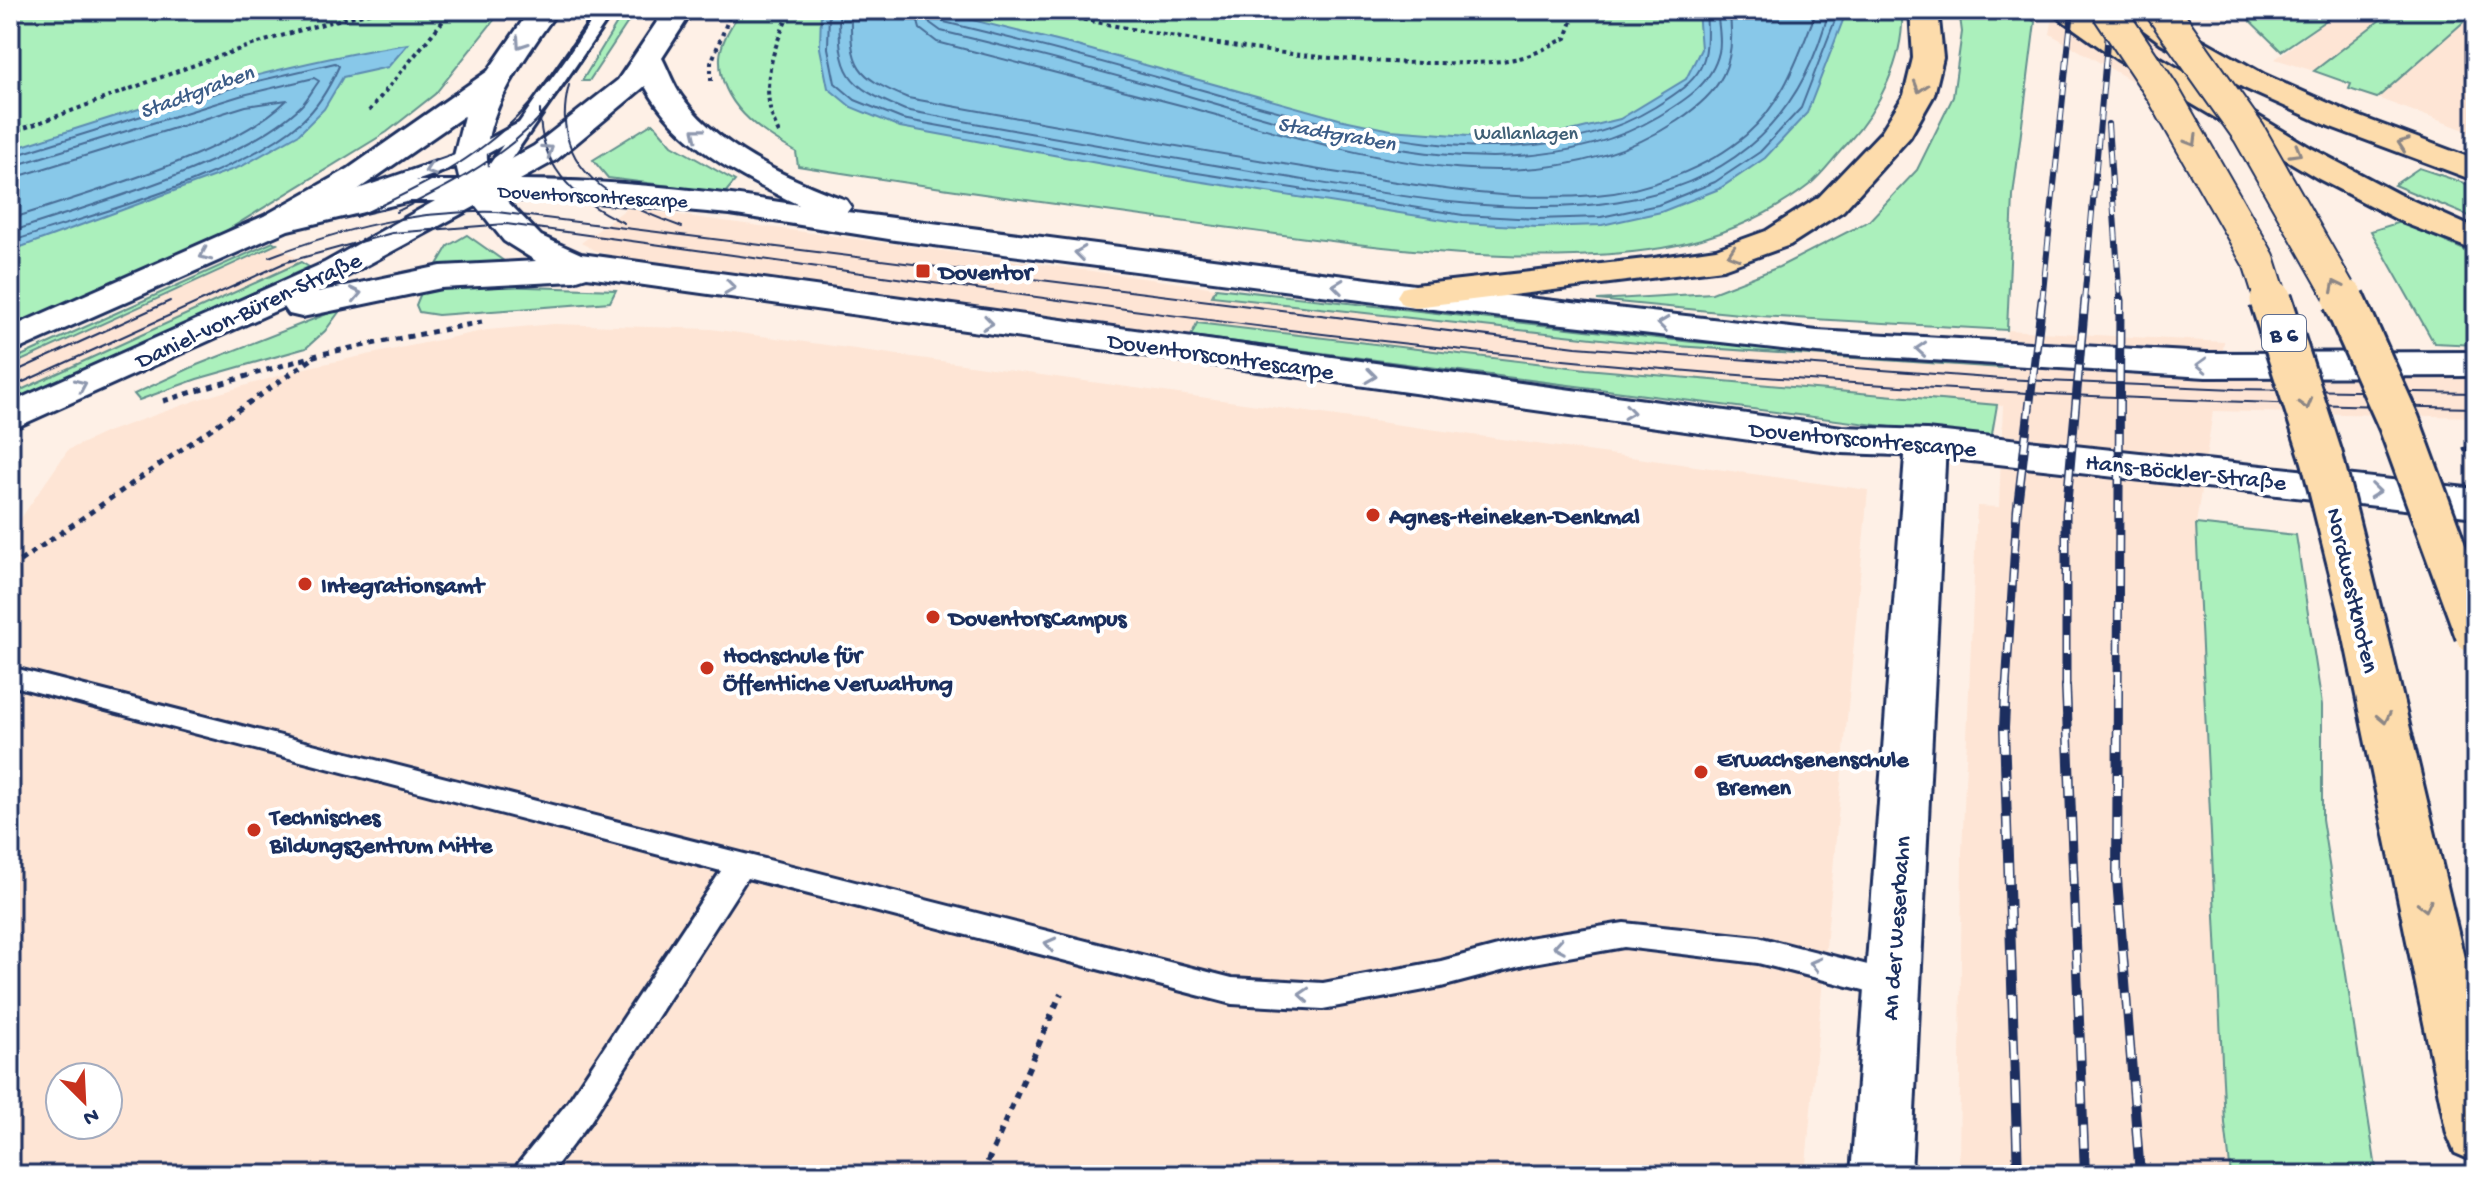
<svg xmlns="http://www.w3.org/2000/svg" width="2486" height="1185" viewBox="0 0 2486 1185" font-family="'Gochi Hand',sans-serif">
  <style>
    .built { fill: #fee5d5; fill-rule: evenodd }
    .green { fill: #abf0bc; stroke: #63908d; stroke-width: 2 }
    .water { fill: #88c8e9; stroke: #5c8bb1; stroke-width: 2 }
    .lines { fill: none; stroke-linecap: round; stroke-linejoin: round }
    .shore { stroke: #476c96; stroke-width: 2 }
    .lane-casing { stroke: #1b2f5e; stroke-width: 6 }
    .street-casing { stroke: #1b2f5e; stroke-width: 6 }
    .secondary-casing { stroke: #1b2f5e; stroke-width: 6 }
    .primary-casing { stroke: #1b2f5e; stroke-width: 6 }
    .highway-casing { stroke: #1b2f5e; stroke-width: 6 }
    .path-far2 { stroke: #1b2f5e; stroke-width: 4; stroke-dasharray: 4 4; stroke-linecap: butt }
    .path-far1 { stroke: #1b2f5e; stroke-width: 5; stroke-dasharray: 6 6; stroke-linecap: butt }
    .path { stroke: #1b2f5e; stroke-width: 6; stroke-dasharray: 7 7; stroke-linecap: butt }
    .lane { fill: #fff; fill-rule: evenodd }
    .street { fill: #fff; fill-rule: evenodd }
    .secondary { fill: #fff; fill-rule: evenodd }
    .primary { fill: #fddcac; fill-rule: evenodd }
    .highway { fill: #fddcac; fill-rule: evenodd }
    .tram { stroke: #1b2f5e; stroke-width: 2 }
    .rail-far2-casing { stroke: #1b2f5e; stroke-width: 6 }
    .rail-far1-casing { stroke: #1b2f5e; stroke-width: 9 }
    .rail-casing { stroke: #1b2f5e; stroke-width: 10 }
    .rail-far2 { stroke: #fff; stroke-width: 4; stroke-dasharray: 13; stroke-linecap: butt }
    .rail-far1 { stroke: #fff; stroke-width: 6; stroke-dasharray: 17; stroke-linecap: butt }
    .rail { stroke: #fff; stroke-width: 7; stroke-dasharray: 22; stroke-linecap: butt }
    .highway-bridge-far1-casing { stroke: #1b2f5e; stroke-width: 36; stroke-linecap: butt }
    .highway-bridge-casing { stroke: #1b2f5e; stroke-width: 47; stroke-linecap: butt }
    .highway-bridge-far1 { stroke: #fddcac; stroke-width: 32 }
    .highway-bridge { stroke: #fddcac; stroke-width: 41 }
    .oneway { stroke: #8d97ae }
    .oneway2 { stroke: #8c8685 }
    .poi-dot { fill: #c8321e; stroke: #fff; stroke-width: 3 }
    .labels { text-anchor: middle; stroke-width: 8; stroke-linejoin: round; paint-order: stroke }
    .far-park-label { font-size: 20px; fill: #3f5f76; stroke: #fff }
    .far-street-label { font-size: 20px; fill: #1b2f5e; stroke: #fff }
    .far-water-label { font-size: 22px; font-style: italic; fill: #3c5d88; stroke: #fff }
    .shield { fill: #fff; stroke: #5f6d8e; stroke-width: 2 }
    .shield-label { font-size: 22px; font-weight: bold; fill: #1b2f5e }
    .poi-label { font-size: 24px; font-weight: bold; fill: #1b2f5e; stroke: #fff; text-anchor: start }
    .street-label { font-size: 24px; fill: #1b2f5e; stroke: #fff }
  </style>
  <rect width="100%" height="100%" fill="#fef0e6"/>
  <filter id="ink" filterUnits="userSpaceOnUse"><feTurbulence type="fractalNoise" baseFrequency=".0125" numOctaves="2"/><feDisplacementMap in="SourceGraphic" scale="16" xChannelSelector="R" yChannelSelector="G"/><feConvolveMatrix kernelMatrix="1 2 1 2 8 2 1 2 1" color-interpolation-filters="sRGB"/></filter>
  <g filter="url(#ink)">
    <path class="built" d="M2054 10H2172L2174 105 2050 34Z
      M2341 10H2393L2314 71 2275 59Z
      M2476 11V134L2377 98Z
      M627 208 1216 288 1213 296 1647 344 2005 368 2007 330 2224 342 2219 376 2476 378V417L2213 411 2196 524 2225 1123 2231 1175H1959L1962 853 1977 506 1999 507 2003 406 1586 369 1197 323 1191 336 632 260 598 252 581 243Z
      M277 244 301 262 10 395V366Z
      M554 324 711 329 1868 490 1805 1175H10V534L68 450 107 432 203 398 309 367 487 330ZM60 1077H108V1125H60Z"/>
    <path class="green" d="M10 10H502L435 94 387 132 221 234 10 331Z
      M625 10H636L589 81H582Z
      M741 10H1902C1905 58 1879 109 1847 144 1834 157 1823 174 1809 185 1768 217 1713 240 1662 248 1525 270 1360 245 1223 227 1081 208 939 189 798 166L796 152C760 132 718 103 720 57 721 40 733 24 741 10Z
      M1959 10H2019L2035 22 2013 196 2007 330 1760 316 1597 300 1712 293 1779 267 1869 221 1917 170 1953 97 1962 32Z
      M2239 10H2341L2281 51Z
      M2393 10 2476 11 2377 98 2349 89 2351 84 2314 71Z
      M653 123 672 145 735 181 725 193 608 178 593 160Z
      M2419 168 2476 187V219L2394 185Z
      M2400 222 2476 255V345L2434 343 2371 231Z
      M467 235 508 264 435 268 448 246Z
      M273 242 277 244 10 366V361Z
      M301 262 309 267 10 405V395Z
      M474 285 616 290 610 302 438 315 419 312 416 305 423 288Z
      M1216 288 1692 342 2001 363V368L1647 344 1212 296Z
      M342 308 325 331 306 348 197 379 139 400 134 394 197 365Z
      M1197 323 1586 369 1997 405 1991 440 1191 336Z
      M2196 524 2296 535 2322 705V819L2377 1175H2231L2225 1123Z"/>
    <path class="water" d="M821 10H932L1077 46 1339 119 1391 130 1507 139 1571 131 1620 119 1686 79 1701 49 1698 10H1847L1807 113 1765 158 1719 189 1661 212 1602 225 1537 227 1463 223 1190 180 900 127 851 107 828 88 820 48Z
      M408 44 388 67 343 77 324 109 299 134 242 166 10 251V150C142 107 271 65 408 44Z"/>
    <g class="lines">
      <path class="shore" d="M829 10 828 48 835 83 855 100 902 119 1191 172 1463 215 1537 219 1601 217 1658 205 1715 182 1760 152 1801 108 1839 10
        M839 10C839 75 845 85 905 110 1024 133 1143 153 1262 173 1462 206 1762 278 1829 10
        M851 10C850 67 855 76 908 98 1045 123 1182 148 1320 170 1411 184 1503 203 1596 195 1647 191 1708 168 1746 135 1785 101 1798 56 1817 10
        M915 10 920 29 937 42C1019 64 1102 84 1184 106 1337 148 1530 218 1677 121 1721 92 1738 65 1729 10
        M927 10 930 23 941 31C1016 49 1090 68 1164 89 1315 131 1512 203 1659 116 1684 101 1712 84 1719 52 1722 40 1718 23 1717 10
        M937 10 944 22C1019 40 1093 59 1167 80 1313 120 1514 193 1655 107 1703 77 1710 67 1706 10
        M10 157 241 85 335 63 339 66C330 86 319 106 302 121 237 178 93 214 10 242
        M10 167 243 95 314 78 319 81C313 89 308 99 301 106 242 164 90 205 10 232
        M10 179 246 106 287 100C233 154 85 194 10 219"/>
      <defs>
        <path id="lane" d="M598 10H614L487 194H475L472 190 503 145 476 160 350 204H338V196L464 152 519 123Z
          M10 667 1232 978 1323 983 1441 961 1528 938 1624 923 1758 937 1891 971 1902 975 1906 984 1902 993 1891 997 1758 963 1624 947 1528 964 1441 987 1323 1009 1232 1004 747 878 590 1122 549 1175H513L518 1164 568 1102 721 871 10 685Z"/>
        <path id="street" d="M1926 430 1940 434 1946 443 1911 1175H1851L1906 443 1912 434Z"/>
        <path id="secondary" d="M530 10H558C531 50 475 120 489 171L534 146 618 80 665 10H693L662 58C669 71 673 85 682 97 717 147 790 180 846 200L851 207 847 212 1415 285 1817 331 2206 353 2476 352V376L2206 377 1817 353 1415 307 895 240 730 214 572 200H506L541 236 581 254 1842 427 1926 430 2476 489V517L1926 456 1842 453 587 277 574 281 441 288 302 317 289 314 284 307 10 430V403L324 263 435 201H410L288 230 10 353V328L264 216 348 169 488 71ZM645 86C678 146 739 176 799 205 707 190 613 180 520 180L556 160ZM464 116 454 156 460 181H410L350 195ZM476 206 504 241 536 261 441 266 317 292Z"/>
        <path id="primary" d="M2117 10H2150L2265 75 2353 114 2476 160V181L2331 127 2244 88 2161 43Z"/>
        <path id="highway" d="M1910 10H1938L1943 58 1934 95 1910 137 1843 211 1790 245 1723 269 1415 307 1402 304 1397 296 1402 288 1415 285 1654 258 1716 249 1766 231 1819 197 1881 132 1904 95 1913 58Z
          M2048 10H2081L2311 148 2398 194 2476 229V251L2404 223 2317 178 2118 60Z
          M2361 598 2377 603 2383 614 2476 1009V1162L2455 1153 2447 1134 2339 614 2345 603Z"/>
      </defs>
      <use href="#lane" class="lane-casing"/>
      <use href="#street" class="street-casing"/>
      <use href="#secondary" class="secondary-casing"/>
      <use href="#primary" class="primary-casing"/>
      <use href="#highway" class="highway-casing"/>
      <path class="path-far2" d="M1036 10C1163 36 1293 61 1423 63 1457 63 1495 65 1527 56 1540 52 1553 44 1566 38L1576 10
        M711 81V63L732 10
        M369 111 452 10
        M10 133C134 90 253 36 383 10
        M779 133C757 91 772 50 791 10"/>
      <path class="path-far1" d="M163 401 321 354 482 322
        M2463 450 2476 446
        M10 568 315 357"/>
      <path class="path" d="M982 1175 1061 993"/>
      <use href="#lane" class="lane"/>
      <use href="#street" class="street"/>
      <use href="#secondary" class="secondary"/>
      <use href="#primary" class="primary"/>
      <use href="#highway" class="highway"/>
      <path class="tram" d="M569 85C547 169 614 202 682 227
        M540 110C539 166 576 201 624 223
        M396 212C442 189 489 166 527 130 563 96 587 51 615 10
        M356 217C415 190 475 161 521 113 551 82 574 45 598 10
        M269 257C344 228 416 210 497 212L1576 347 2002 379 2235 389 2476 393
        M283 263 392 233 506 224C845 269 1183 322 1522 356 1839 388 2158 402 2476 408
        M10 374 170 301
        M10 388 291 260"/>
      <defs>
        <path id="rail-far2" d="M2108 124 2120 302
          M2042 302 2072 10
          M2084 302 2110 10"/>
        <path id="rail-far1" d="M2006 688 2017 510 2042 300
          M2066 688V513L2085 300
          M2118 688 2120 300"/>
        <path id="rail" d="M2006 686 2004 728 2018 1175
          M2066 686 2085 1175
          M2118 686 2117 879 2140 1175"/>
      </defs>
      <use href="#rail-far2" class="rail-far2-casing"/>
      <use href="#rail-far1" class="rail-far1-casing"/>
      <use href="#rail" class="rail-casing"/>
      <use href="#rail-far2" class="rail-far2"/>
      <use href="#rail-far1" class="rail-far1"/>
      <use href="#rail" class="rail"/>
      <defs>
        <path id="highway-bridge-far1" d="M2108 10 2163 93 2259 261 2272 302
          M2162 10 2249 133 2345 302"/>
        <path id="highway-bridge" d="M2271 300 2322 458 2361 614
          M2344 300 2399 423 2476 633"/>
      </defs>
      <use href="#highway-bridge-far1" class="highway-bridge-far1-casing"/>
      <use href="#highway-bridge" class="highway-bridge-casing"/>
      <use href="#highway-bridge-far1" class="highway-bridge-far1"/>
      <use href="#highway-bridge" class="highway-bridge"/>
    </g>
    <defs><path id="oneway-chevron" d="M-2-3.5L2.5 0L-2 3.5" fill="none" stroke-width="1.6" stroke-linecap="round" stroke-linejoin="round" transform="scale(2)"/></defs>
    <g class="oneway">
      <use href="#oneway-chevron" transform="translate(521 43) rotate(124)"/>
      <use href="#oneway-chevron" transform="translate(697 133) rotate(-142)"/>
      <use href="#oneway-chevron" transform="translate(548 150) rotate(-33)"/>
      <use href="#oneway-chevron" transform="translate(430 170) rotate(161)"/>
      <use href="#oneway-chevron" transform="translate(1080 253) rotate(-173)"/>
      <use href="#oneway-chevron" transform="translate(205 255) rotate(156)"/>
      <use href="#oneway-chevron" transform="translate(1338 286) rotate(-173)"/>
      <use href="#oneway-chevron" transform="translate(730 287) rotate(8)"/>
      <use href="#oneway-chevron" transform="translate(356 294) rotate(-12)"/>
      <use href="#oneway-chevron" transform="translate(988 323) rotate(8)"/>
      <use href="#oneway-chevron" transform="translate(1663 324) rotate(-173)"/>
      <use href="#oneway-chevron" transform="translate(1921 349) rotate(-176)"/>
      <use href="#oneway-chevron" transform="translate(2202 365) rotate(-178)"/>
      <use href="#oneway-chevron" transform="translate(1371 376) rotate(8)"/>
      <use href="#oneway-chevron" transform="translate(81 385) rotate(-24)"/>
      <use href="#oneway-chevron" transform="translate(1629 412) rotate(8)"/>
      <use href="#oneway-chevron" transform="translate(2375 491) rotate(6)"/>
      <use href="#oneway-chevron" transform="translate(1050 944) rotate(-166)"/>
      <use href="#oneway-chevron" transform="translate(1559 946) rotate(170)"/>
      <use href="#oneway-chevron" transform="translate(1815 964) rotate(-166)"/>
      <use href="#oneway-chevron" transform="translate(1304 995) rotate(-176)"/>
    </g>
    <g class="oneway2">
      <use href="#oneway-chevron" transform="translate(1920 87) rotate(107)"/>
      <use href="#oneway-chevron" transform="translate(2192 141) rotate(59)"/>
      <use href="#oneway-chevron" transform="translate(2403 144) rotate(-160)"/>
      <use href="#oneway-chevron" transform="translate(2296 152) rotate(30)"/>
      <use href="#oneway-chevron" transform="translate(1733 254) rotate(162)"/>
      <use href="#oneway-chevron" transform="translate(2336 286) rotate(-117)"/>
      <use href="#oneway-chevron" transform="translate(2306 404) rotate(74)"/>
      <use href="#oneway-chevron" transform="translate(2384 718) rotate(78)"/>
      <use href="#oneway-chevron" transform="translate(2425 906) rotate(77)"/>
    </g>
  </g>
  <g class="poi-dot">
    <rect x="915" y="263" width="16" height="16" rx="4"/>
    <circle cx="1373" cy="515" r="8"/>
    <circle cx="305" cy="584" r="8"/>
    <circle cx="933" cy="617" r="8"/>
    <circle cx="707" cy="668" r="8"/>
    <circle cx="1701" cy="772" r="8"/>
    <circle cx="254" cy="830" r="8"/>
  </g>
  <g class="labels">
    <g class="far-park-label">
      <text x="1526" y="139">Wallanlagen</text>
    </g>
    <g class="far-street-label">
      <text transform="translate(593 195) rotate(3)" y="7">Doventorscontrescarpe</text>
    </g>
    <g class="far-water-label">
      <text transform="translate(196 90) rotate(-20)" y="8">Stadtgraben</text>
      <text transform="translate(1337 132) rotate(10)" y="8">Stadtgraben</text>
    </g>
    <rect class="shield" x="2262" y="315" width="44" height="36" rx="6"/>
    <g class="shield-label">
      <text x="2284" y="341">B 6</text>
    </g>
    <g class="poi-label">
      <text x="939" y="279">Doventor</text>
      <text x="1389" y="523">Agnes-Heineken-Denkmal</text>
      <text x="321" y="592">Integrationsamt</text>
      <text x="949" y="625">DoventorsCampus</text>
      <text x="723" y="662">Hochschule für<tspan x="723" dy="28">Öffentliche Verwaltung</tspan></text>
      <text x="1717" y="766">Erwachsenenschule<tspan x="1717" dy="28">Bremen</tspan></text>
      <text x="270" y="824">Technisches<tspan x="270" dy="28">Bildungszentrum Mitte</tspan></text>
    </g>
    <g class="street-label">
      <text transform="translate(248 309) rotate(-25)" y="8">Daniel-von-Büren-Straße</text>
      <text transform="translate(1221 355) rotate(8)" y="8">Doventorscontrescarpe</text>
      <text transform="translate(1863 438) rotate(5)" y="8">Doventorscontrescarpe</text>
      <text transform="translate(2186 471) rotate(6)" y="8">Hans-Böckler-Straße</text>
      <text transform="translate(2354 590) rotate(77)" y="8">Nordwestknoten</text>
      <text transform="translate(1895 928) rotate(-86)" y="8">An der Weserbahn</text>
    </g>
  </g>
  <rect width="2486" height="1185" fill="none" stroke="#fff" stroke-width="40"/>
  <rect x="20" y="20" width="2446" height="1145" fill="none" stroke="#1b2f5e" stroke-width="3" filter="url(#ink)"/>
  <g transform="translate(84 1101) rotate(156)"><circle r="38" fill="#ffffff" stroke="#a4acbf" stroke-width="2"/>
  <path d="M0-6L14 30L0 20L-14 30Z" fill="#c8321e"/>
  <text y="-12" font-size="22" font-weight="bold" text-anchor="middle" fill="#1b2f5e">N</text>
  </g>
</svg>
